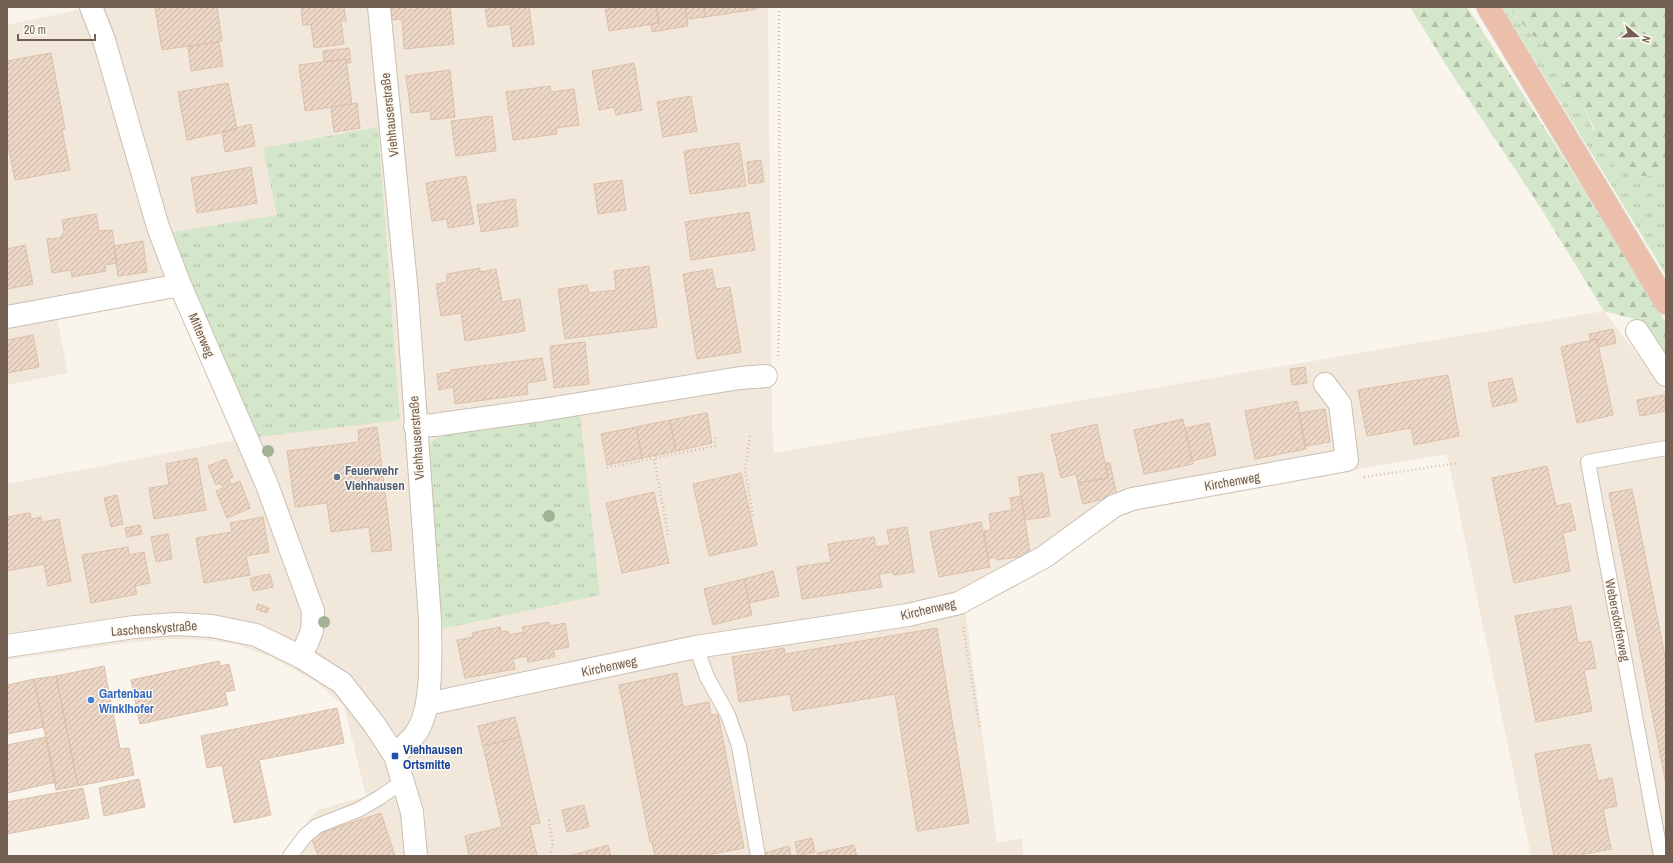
<svg xmlns="http://www.w3.org/2000/svg" width="1673" height="863" viewBox="0 0 1673 863" font-family="'Archivo Narrow',sans-serif">
  <style>
    .residential { fill: #f1e8db }
    .grass { fill: url(#grass-tufts) }
    .forest { fill: url(#forest-firs) }
    .building { fill: url(#building-hatch); stroke: #ddbfa9 }
    .lines { fill: none; stroke-linecap: round; stroke-linejoin: round }
    .service-casing { stroke: #ccbeb2; stroke-width: 16 }
    .minor-casing { stroke: #ccbeb2; stroke-width: 24 }
    .tertiary-casing { stroke: #ccbeb2; stroke-width: 24 }
    .motorway-casing { stroke: #d8d2ce; stroke-width: 24 }
    .path { stroke: #d2bba9; stroke-width: 2.5; stroke-dasharray: 1 3; stroke-linecap: butt }
    .service { stroke: #fff; stroke-width: 14 }
    .minor { stroke: #fff; stroke-width: 22 }
    .tertiary { stroke: #fff; stroke-width: 22 }
    .motorway { stroke: #ecbfab; stroke-width: 22 }
    .tree { fill: #a1b295 }
    .service-dot { fill: #5c6f8a; stroke: #fdf9f2; stroke-width: 1.5 }
    .shop-dot { fill: #3f7fe0; stroke: #fdf9f2; stroke-width: 1.5 }
    .transit-dot { fill: #1a4fb4; stroke: #fdf9f2; stroke-width: 1.5 }
    .labels { text-anchor: middle; stroke-width: 3; stroke-linejoin: round; paint-order: stroke }
    .street-label { font-size: 13px; fill: #735f51; stroke: #fdf9f2 }
    .service-label { font-size: 13px; font-weight: bold; fill: #4e5e75; stroke: #fdf9f2; text-anchor: start }
    .shop-label { font-size: 13px; font-weight: bold; fill: #366cbe; stroke: #fdf9f2; text-anchor: start }
    .transit-label { font-size: 13px; font-weight: bold; fill: #164399; stroke: #fdf9f2; text-anchor: start }
  </style>
  <defs>
    <pattern id="grass-tufts" width="24" height="20" patternUnits="userSpaceOnUse"><rect width="24" height="20" fill="#d5e7cb"/><path d="M3 7l-1-3M5 7V3M7 7l1-3M15 17l-1-3M17 17v-4M19 17l1-3" fill="none" stroke="#b1bea7"/></pattern>
    <pattern id="forest-firs" width="22" height="20" patternUnits="userSpaceOnUse"><rect width="22" height="20" fill="#d5e7cb"/><path d="M5 1l3.5 6h-7zM16 11l3.5 6h-7z" fill="#b1bea7"/></pattern>
    <pattern id="building-hatch" width="6" height="6" patternUnits="userSpaceOnUse"><rect width="6" height="6" fill="#ecd7c6"/><path d="M-1 1l2-2M0 6l6-6M5 7l2-2" fill="none" stroke="#c4b2a3"/></pattern>
  </defs>
  <rect width="100%" height="100%" fill="#faf5ec"/>
  <path class="residential" d="M93 7H768L772 426 774 453 1604 311 1666 392V856H1531L1447 454 1159 502 1112 519 965 608 997 843 1022 838 1023 856H281L317 810 366 796 344 706 315 681 271 657 238 645 204 640 175 639 133 642 7 660V484L241 439 277 215 194 291 174 288 57 319 68 373 7 385V25Z"/>
  <path class="grass" d="M1502 7H1507L1544 47 1557 67 1561 80 1570 100 1586 110 1593 130 1661 173 1666 169V275Z
    M378 127 400 420 241 439 194 291 173 232 277 215 263 148Z
    M580 415 600 595 442 629 429 448 433 440 442 434Z"/>
  <path class="forest" d="M1410 7H1467L1558 149 1666 323V358L1642 321 1604 311 1540 207 1446 65Z
    M1507 7H1666V169C1653 181 1633 175 1618 171L1604 152 1586 110 1570 100 1561 80 1557 67 1544 47Z"/>
  <path class="building" d="M155 7H217L222 41 162 50Z
    M301 7H344L346 21H341L344 44 314 48 311 25H303Z
    M391 7H411V10H416V7H450L454 44 404 49 402 19 392 20Z
    M485 7H529L534 44 513 47 510 24 488 27Z
    M605 7H656L659 23 609 31Z
    M656 7H685L688 26 652 32 651 24 659 23Z
    M685 7H704L705 17 687 19Z
    M704 7H757V9L705 17Z
    M219 42 223 66 191 71 188 47Z
    M349 48 351 63H347L346 59 324 62 323 51Z
    M51 53 65 129 62 130 70 170 15 180 7 140V61Z
    M346 59 352 104 305 111 299 65Z
    M634 63 642 110 616 115 614 107 599 110 592 71Z
    M450 70 455 117 431 120 430 111 411 113 406 76Z
    M228 83 237 129 187 140 178 92Z
    M550 86 551 92 574 89 579 125 556 128 557 134 513 140 506 92Z
    M691 96 697 131 663 137 657 102Z
    M357 103 360 128 334 132 331 107Z
    M492 116 496 151 456 156 451 121Z
    M251 124 255 146 225 152 222 132Z
    M739 143 746 186 690 194 684 151Z
    M761 160 764 182 749 184 747 162Z
    M251 167 257 203 197 213 191 178Z
    M466 176 474 224 448 228 447 219 432 221 426 183Z
    M622 180 626 210 598 214 594 184Z
    M515 199 518 226 481 232 477 205Z
    M749 212 755 250 691 260 685 222Z
    M96 214 99 231 112 230 117 263 105 265 106 271 72 277 71 270 52 273 47 239 60 238 64 231 62 220Z
    M143 241 147 272 118 276 114 246Z
    M25 245 33 284 7 289V249Z
    M649 266 657 327 565 339 558 289 587 285 589 293 616 290 614 271Z
    M480 268V272L496 269 502 302 520 299 525 331 465 341 461 313 441 316 436 284 447 282V274Z
    M712 269 716 289 730 287 741 352 697 359 683 274Z
    M1613 329 1616 343 1599 347 1597 339 1591 341 1589 334Z
    M33 335 39 367 7 373V340Z
    M1597 339 1613 415 1577 423 1561 347Z
    M585 342 589 384 554 388 550 346Z
    M542 358 546 380 527 383 528 394 455 404 453 387 439 390 437 374 451 372V370Z
    M1305 367 1307 383 1292 385 1290 369Z
    M1448 375 1459 436 1414 445 1411 428 1367 436 1358 390Z
    M1512 378 1517 401 1493 407 1488 383Z
    M1664 395 1666 411 1640 416 1637 400Z
    M1297 401 1306 449 1255 459 1245 411Z
    M1325 409 1330 442 1305 446 1299 413Z
    M707 413 712 443 676 451 670 420Z
    M1183 419 1193 464 1144 474 1134 430Z
    M670 420 676 451 642 458 636 427Z
    M1209 423 1216 455 1192 461 1185 428Z
    M1097 424 1108 478 1078 483 1076 474 1061 478 1051 435Z
    M377 427 392 550 372 552 369 527 331 532 327 503 295 507 287 451 359 442 358 430Z
    M636 427 642 458 607 465 601 434Z
    M197 458 206 510 154 519 149 488 169 485 166 464Z
    M226 459 233 477 229 479 231 485 240 481 250 508 227 518 216 491 223 488 221 483 216 485 208 466Z
    M1106 463H1110L1117 496 1083 504 1078 483 1108 478Z
    M1547 466 1556 506 1570 503 1576 530 1563 533 1570 571 1514 583 1492 478Z
    M741 473 757 545 709 556 693 484Z
    M1043 473 1050 516 1025 520 1018 477Z
    M1632 489 1666 662V784L1609 493Z
    M654 492 669 563 622 573 606 503Z
    M117 495 123 524 111 527 104 498Z
    M1021 496 1030 552 1023 553V556L997 560V557L988 559 984 531 991 530 989 514 1012 510 1010 498Z
    M30 513 31 519 41 517 42 522 59 519 71 581 48 586 44 564 7 571V517Z
    M263 517 269 552 246 556 250 575 204 583 196 538 232 532 230 523Z
    M981 522 990 567 939 577 930 532Z
    M140 525 142 534 127 537 125 528Z
    M907 527 914 572 894 575 893 572 879 574 882 587 802 599 797 567 831 562 828 544 874 537 876 547 890 545 887 530Z
    M168 534 172 559 156 562 151 537Z
    M128 547 129 555 144 552 150 583 135 586 137 594 91 603 82 555Z
    M773 571 779 596 749 603 744 579Z
    M270 574 273 587 253 591 250 578Z
    M744 579 752 615 713 625 704 589Z
    M258 604 269 608 267 613 256 609Z
    M1571 606 1578 643 1591 641 1596 668 1584 670 1592 711 1536 722 1515 616Z
    M549 622 550 626 565 623 569 647 553 650 555 657 528 662 527 656 513 659 515 669 465 678 457 640 473 637 472 633 500 627 501 632 508 631 509 635 524 632 522 627Z
    M937 628 969 823 917 831 895 694 793 711 790 694 739 702 732 657 784 648 785 654Z
    M219 661 220 666 229 664 235 690 225 692 228 705 140 724 131 680Z
    M104 666 120 749 129 748 134 775 78 786 56 676Z
    M677 673 683 707 709 702 711 715 718 714 744 848 703 856H655L652 842H650L619 685Z
    M56 676 78 786 56 790 34 679Z
    M34 679 44 727 7 734V685Z
    M337 708 344 743 259 760 271 815 234 823 222 765 207 768 201 736Z
    M515 717 520 737 483 746 478 726Z
    M46 737 56 782 7 793V745Z
    M520 737 540 823 530 825 537 856H469L465 836 502 827 483 746Z
    M1590 744 1598 781 1612 778 1617 806 1603 809 1611 849 1575 856H1554L1535 754Z
    M139 779 145 807 104 816 99 788Z
    M83 788 89 818 7 834V802Z
    M584 805 589 827 567 832 562 810Z
    M381 813 395 856H318L311 836Z
    M812 838 815 852 798 856 795 842Z
    M608 845 611 856H569Z
    M854 845 857 856H818L817 853Z
    M789 846 791 856H766L765 853Z"/>
  <g class="lines">
    <defs>
      <path id="service" d="M696 647 707 677 728 715 739 746 758 856
        M290 856 305 836 317 826 358 810 379 798 402 782
        M1661 856 1588 462 1666 448"/>
      <path id="minor" d="M91 7 104 40 158 227 180 285 267 485 313 611 312 631 301 657
        M7 317 180 285
        M1637 331 1666 375
        M415 426 434 425 542 410 740 378 766 376
        M427 704 696 647 908 615 959 603 1044 557 1114 506 1132 499 1347 460 1340 404 1325 384"/>
      <path id="tertiary" d="M379 7 407 294 430 620C430 651 434 707 416 733 410 741 401 748 395 756
        M7 646 134 627 176 624 212 626 256 635 301 657 342 683 374 724 395 756 412 812 416 856"/>
      <path id="motorway" d="M1488 7 1666 303"/>
    </defs>
    <use href="#service" class="service-casing"/>
    <use href="#minor" class="minor-casing"/>
    <use href="#tertiary" class="tertiary-casing"/>
    <use href="#motorway" class="motorway-casing"/>
    <path class="path" d="M778 356C782 240 778 124 779 7
      M750 436 745 471 753 516
      M607 468 654 458
      M1364 477 1458 463
      M668 535 654 458 715 446V437
      M963 627 980 729
      M549 820 553 843 550 856"/>
    <use href="#service" class="service"/>
    <use href="#minor" class="minor"/>
    <use href="#tertiary" class="tertiary"/>
    <use href="#motorway" class="motorway"/>
  </g>
  <g class="tree">
    <circle cx="268" cy="451" r="6"/>
    <circle cx="549" cy="516" r="6"/>
    <circle cx="324" cy="622" r="6"/>
  </g>
  <circle class="service-dot" cx="337" cy="477" r="4"/>
  <circle class="shop-dot" cx="91" cy="700" r="4"/>
  <rect class="transit-dot" x="391" y="752" width="8" height="8" rx="2"/>
  <g class="labels">
    <g class="street-label">
      <text transform="translate(389 115) rotate(-96)" y="5">Viehhauserstraße</text>
      <text transform="translate(202 335) rotate(67)" y="5">Mitterweg</text>
      <text transform="translate(416 438) rotate(-94)" y="5">Viehhauserstraße</text>
      <text transform="translate(1232 481) rotate(-10)" y="5">Kirchenweg</text>
      <text transform="translate(928 609) rotate(-13)" y="5">Kirchenweg</text>
      <text transform="translate(1618 620) rotate(79)" y="5">Webersdorferweg</text>
      <text transform="translate(154 628) rotate(-4)" y="5">Laschenskystraße</text>
      <text transform="translate(609 666) rotate(-12)" y="5">Kirchenweg</text>
    </g>
    <g class="service-label">
      <text x="345" y="475">Feuerwehr<tspan x="345" dy="15">Viehhausen</tspan></text>
    </g>
    <g class="shop-label">
      <text x="99" y="698">Gartenbau<tspan x="99" dy="15">Winklhofer</tspan></text>
    </g>
    <g class="transit-label">
      <text x="403" y="754">Viehhausen<tspan x="403" dy="15">Ortsmitte</tspan></text>
    </g>
  </g>
  <rect width="1673" height="863" fill="none" stroke="#735f51" stroke-width="16"/>
  <g transform="translate(1637 36) rotate(109)" stroke="#fdf9f2" stroke-width="3" paint-order="stroke">
  <path d="M0-3L7 15L0 10L-7 15Z" fill="#735f51"/>
  <text y="-6" font-size="11" font-weight="bold" text-anchor="middle" fill="#735f51">N</text>
  </g>
  <path d="M18 34v6h77v-6" fill="none" stroke="#735f51" stroke-width="2"/>
  <text x="24" y="34" font-size="12" fill="#735f51" stroke="#fdf9f2" stroke-width="3" paint-order="stroke">20 m</text>
</svg>
